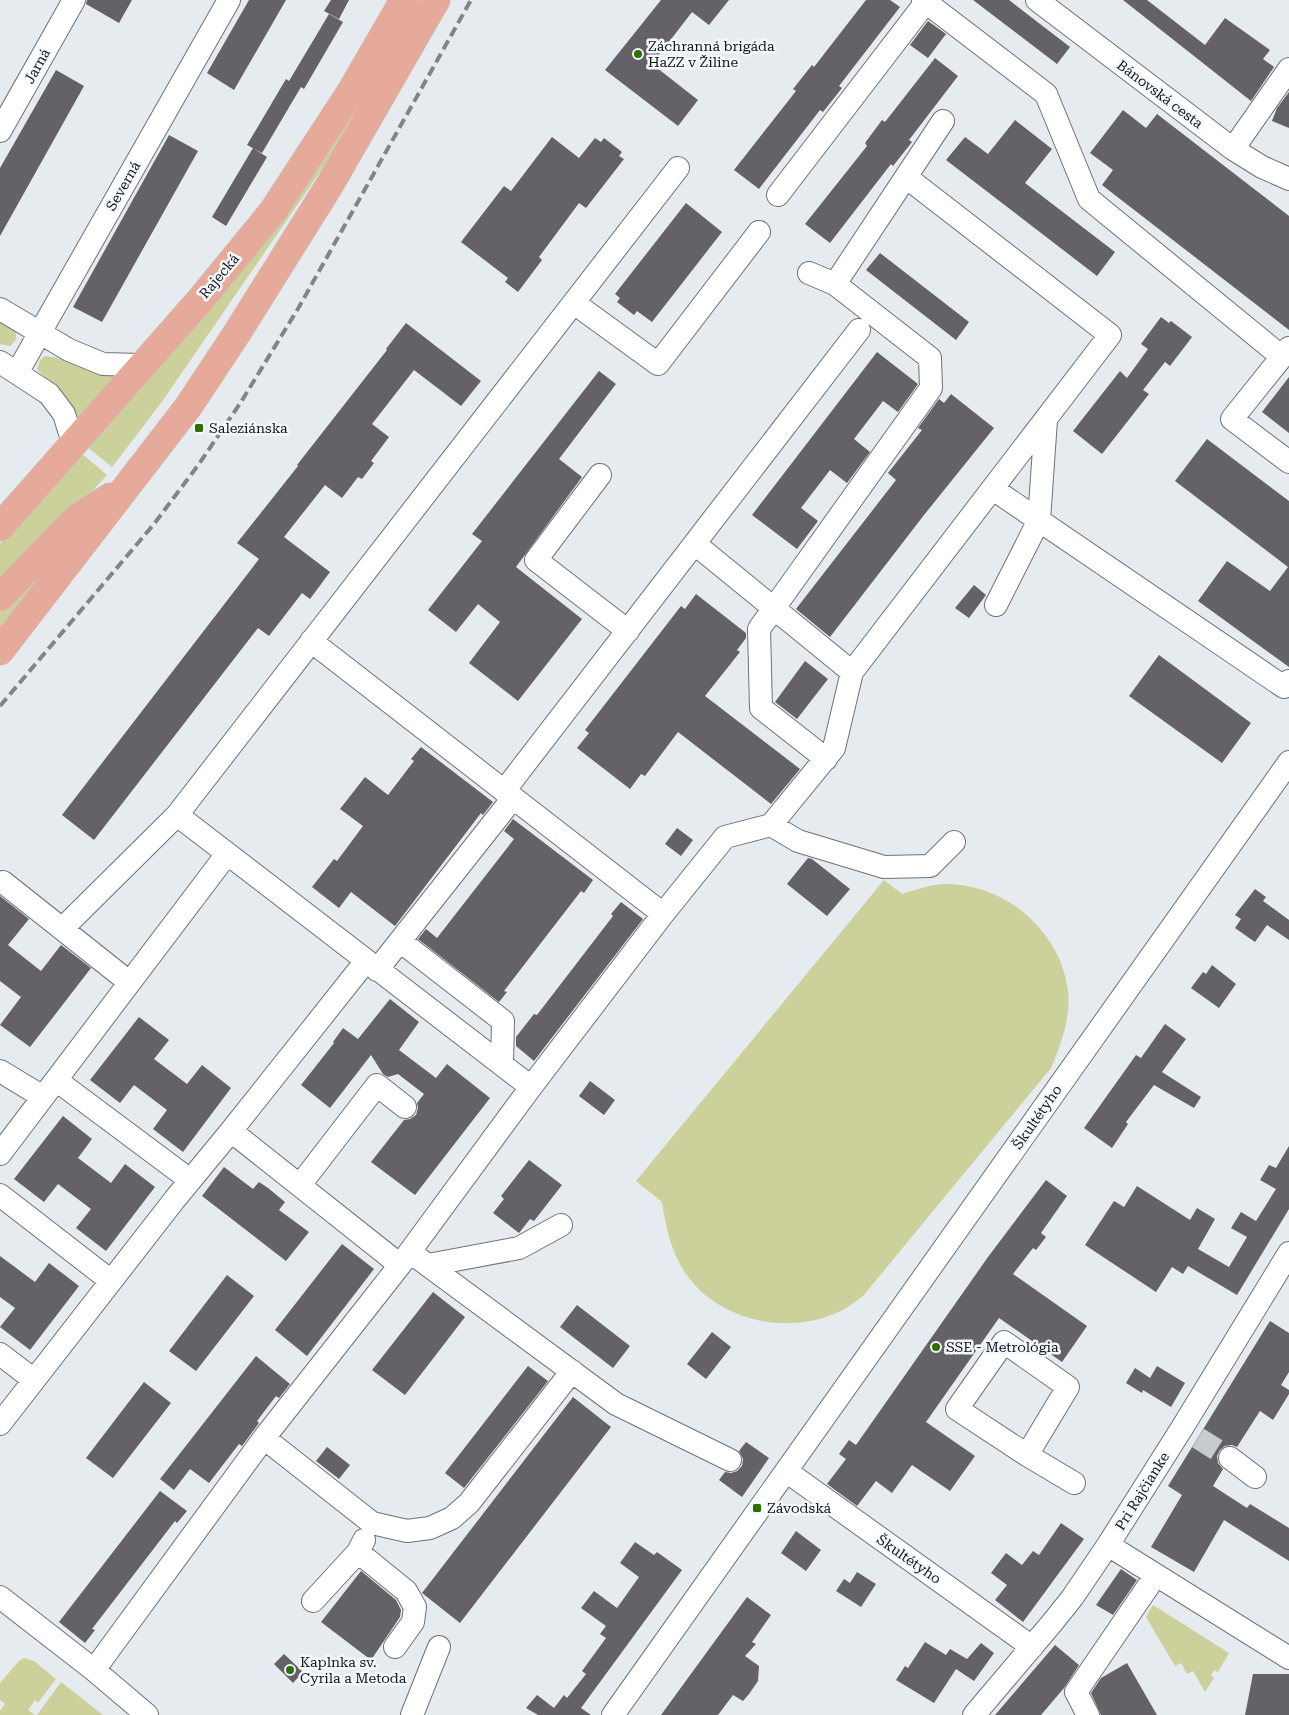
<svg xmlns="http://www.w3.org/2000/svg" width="1289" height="1715" viewBox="0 0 1289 1715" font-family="'Roboto Serif',serif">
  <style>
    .green { fill: #ccd09b }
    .building { fill: #646266 }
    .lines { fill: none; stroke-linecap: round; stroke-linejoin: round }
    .minor-tunnel { stroke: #c7cbcf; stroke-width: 22; stroke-dasharray: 22 11; stroke-linecap: butt }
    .minor-casing { stroke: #6d7276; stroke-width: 24 }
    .major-casing { stroke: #c7c7c8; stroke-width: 29 }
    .minor { stroke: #fff; stroke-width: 22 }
    .major { stroke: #e5aa99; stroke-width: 28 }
    .rail { stroke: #818588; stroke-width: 4; stroke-dasharray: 10 5; stroke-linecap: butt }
    .poi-dot { fill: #2f6e01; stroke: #f3f8fd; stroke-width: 2 }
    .labels { text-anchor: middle; stroke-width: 5; stroke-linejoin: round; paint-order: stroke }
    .poi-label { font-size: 14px; fill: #161719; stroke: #f3f8fd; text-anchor: start }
    .street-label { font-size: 14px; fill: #161719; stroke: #f3f8fd }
  </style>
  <rect width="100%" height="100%" fill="#e6ebef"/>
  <path class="green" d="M417 0H422L333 153 161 403 112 467 86 446Z
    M0 318 15 329C17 337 17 341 10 346L0 344Z
    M45 356C69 358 91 371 115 377L76 421C72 413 69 402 64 394 57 384 45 379 37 369L40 360Z
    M80 452 107 475 73 512 0 584V544Z
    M32 583 34 585 0 631V612L28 584Z
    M884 880 902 894C915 890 929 885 943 884 1004 882 1061 931 1068 991 1071 1017 1061 1045 1051 1068L863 1296C856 1301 848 1307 841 1311 789 1336 720 1322 686 1274 671 1252 666 1228 662 1202L636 1181Z
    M1153 1605 1229 1653 1218 1672 1214 1670 1211 1675 1214 1678 1205 1692 1193 1671 1187 1674 1181 1663 1175 1666 1146 1617Z
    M24 1658 34 1661 56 1679 38 1703 35 1700 28 1710 35 1715H0V1711L5 1704 0 1700V1683L18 1662Z
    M61 1682 103 1715H37Z"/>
  <path class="building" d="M87 0H132L119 23 86 4Z
    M249 0H286L234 90 207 73Z
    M331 0H349L339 19 324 11Z
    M661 0H729L709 25 692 12 652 64 698 100 678 126 605 70Z
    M866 0H890L900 7 839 86 842 88 823 112 820 110 759 189 734 170 796 91 793 89 812 65 814 67Z
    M973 0H1009L1070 47 1057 64Z
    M1123 0H1147L1205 45 1225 18 1270 50 1263 59 1274 67 1251 101Z
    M329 14 343 22 304 89 301 87 262 153 247 145 286 79 289 81Z
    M928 21 946 34 928 58 910 45Z
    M935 58 958 76 909 140 912 142 893 166 891 164 830 243 805 224 867 146 865 143 882 120 885 122Z
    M56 70 84 86 0 236V168Z
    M1289 92V128L1272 121 1277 108Z
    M1123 110 1146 128 1157 114 1289 216V330L1102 185 1113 170 1090 153Z
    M1015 120 1052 149 1025 183 1115 252 1097 276 946 160 965 137 988 154Z
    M169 135 198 151 102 322 73 307Z
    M552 137 579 158 595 138 601 142 604 138 622 152 619 156 624 159 586 208 579 203 539 257 542 260 518 292 505 282 508 278 461 242 504 186 511 191Z
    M253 148 267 157 226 226 212 217Z
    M686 203 722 232 652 322 637 311 634 315 617 302 620 298 615 294Z
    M880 253 969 322 956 340 866 270Z
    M1161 317 1169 323 1171 321 1192 337 1170 366 1165 362 1143 390 1149 394 1102 454 1073 431 1120 371 1127 378 1148 349 1141 344Z
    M406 323 481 381 461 406 414 370 372 424 389 437 371 461 374 463 362 479 358 477 342 498 325 485 284 537 330 572 310 599 302 593 269 636 258 628 94 840 62 815 259 559 237 543 298 466 297 465 387 350 386 349Z
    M877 352 918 384 898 412 883 401 854 439 870 452 847 483 830 470 801 508 818 521 797 549 752 515Z
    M599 371 616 384 559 459 582 477 516 567 582 619 518 701 469 663 500 622 478 604 456 632 428 610 482 541 472 534Z
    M1289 377V433L1262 412Z
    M951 394 994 428 924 515 830 637 796 609 896 480 888 473 922 430 918 428 939 399 944 403Z
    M1207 439 1289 501V667L1198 601 1227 561 1270 591 1288 567 1175 481Z
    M974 585 986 595 969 618 955 608Z
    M696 594 746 633V638L737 650 740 652 705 696 800 769 771 804 678 732 645 776 641 774 630 789 577 748 589 733 585 730 681 606 685 609Z
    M1159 655 1251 723 1222 763 1129 696Z
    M805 661 828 679 797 719 775 702Z
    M421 747 493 802 483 815 481 813 395 926 351 892 339 908 312 887 334 859 337 861 363 826 340 809 365 777 388 795 414 761 411 759Z
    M513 819 593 880 584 893 581 891 504 991 507 992 499 1002 418 939 426 929 437 938 514 839 504 831Z
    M677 828 693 840 681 856 665 844Z
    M808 858 812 859 850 889 827 916 787 884Z
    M1255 889 1266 897 1263 901 1289 920V940L1267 925 1255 942 1235 928 1241 919 1235 915Z
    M0 896 29 919 8 945 41 971 61 945 91 968 30 1047 0 1025 21 997 0 981Z
    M621 902 643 919 534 1061 516 1046V1037L534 1014 537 1015 613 916 611 914Z
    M1212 965 1236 984 1219 1008 1191 988 1203 972 1206 974Z
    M390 999 419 1022 399 1050 436 1078 447 1064 490 1098 415 1195 371 1162 404 1120 410 1119 416 1115 418 1108 417 1103 424 1094 398 1074 388 1077 383 1074 371 1055 330 1108 301 1085 334 1043 333 1042 343 1028 358 1039Z
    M139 1017 169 1040 154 1059 187 1084 202 1065 231 1088 183 1152 153 1129 167 1110 134 1085 120 1103 90 1080Z
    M1165 1024 1186 1039 1162 1072 1201 1097 1194 1108 1154 1085 1126 1122 1128 1124 1112 1148 1084 1128 1136 1055 1141 1058Z
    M590 1081 615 1100 604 1115 579 1096Z
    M63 1116 92 1139 78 1158 111 1183 125 1164 155 1187 106 1251 76 1228 91 1209 58 1184 44 1202 14 1179Z
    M1289 1146V1209L1237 1295 1188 1266 1183 1274 1172 1267 1156 1292 1085 1245 1114 1201 1124 1207 1137 1186 1190 1220 1197 1208 1215 1219 1198 1249 1229 1267 1247 1237 1231 1228 1241 1212 1256 1221 1276 1189 1260 1180 1269 1165 1276 1168Z
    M529 1160 562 1185 534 1221 530 1219 519 1233 493 1213 504 1199 501 1196Z
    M224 1167 253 1189 259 1182 268 1188 285 1202 279 1210 309 1232 286 1261 202 1196Z
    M1046 1180 1067 1196 1041 1233 1046 1237 1036 1250 1033 1248 1013 1274 1087 1326 1062 1362 999 1318 926 1422 975 1456 950 1491 912 1465 892 1493 876 1481 857 1506 827 1484 846 1459 839 1454 849 1440 856 1445 988 1257Z
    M342 1244 374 1269 307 1356 275 1330Z
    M0 1256 35 1282 49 1263 79 1286 30 1350 0 1327 15 1308 0 1297Z
    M227 1275 254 1296 196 1371 169 1351Z
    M433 1292 465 1317 405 1395 372 1370Z
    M577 1305 630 1346 613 1368 560 1327Z
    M1270 1321 1289 1333V1372L1281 1385 1289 1390V1394L1273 1420 1260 1411 1237 1447 1232 1445 1225 1446 1220 1450 1217 1456 1218 1463 1223 1469 1213 1486 1247 1508 1250 1504 1289 1528V1561L1224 1520 1194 1572 1151 1547 1182 1495 1168 1486Z
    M712 1332 731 1347 706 1379 687 1364Z
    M256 1356 290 1384 279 1398 276 1396 257 1421 259 1423 242 1446 239 1444 209 1483 190 1469 174 1490 160 1479Z
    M528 1366 548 1381 464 1488 445 1473Z
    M1157 1366 1185 1383 1171 1407 1143 1390 1142 1393 1126 1383 1135 1368 1150 1378Z
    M144 1382 171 1403 113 1478 86 1458Z
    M573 1397 611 1427 460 1623 422 1593Z
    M746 1442 769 1458 742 1497 719 1480 725 1472 731 1473 737 1471 742 1466 743 1459 739 1451Z
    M327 1447 350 1465 339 1479 316 1461Z
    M160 1491 187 1511 177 1523 175 1521 92 1629 95 1630 85 1643 59 1622Z
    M1061 1523 1084 1539 1023 1622 995 1600 1007 1585 991 1573 1006 1553 1022 1565 1033 1551 1039 1555Z
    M796 1531 821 1550 806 1571 781 1553Z
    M635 1542 654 1555 657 1552 682 1570 581 1708 591 1715H538L526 1708 537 1695 554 1708 564 1695 567 1698 586 1674 582 1671 606 1638 600 1634 606 1626 581 1608 594 1591 617 1608 639 1577 620 1563Z
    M1121 1569 1137 1580 1113 1615 1096 1605Z
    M361 1571 396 1600 401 1610 400 1617 371 1660 321 1622Z
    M857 1572 876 1584 861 1607 836 1591 844 1579 850 1583Z
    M747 1597 771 1615 752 1642 756 1644 745 1656 759 1666 758 1681 749 1694 743 1701 733 1695 718 1715H661Z
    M925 1642 946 1655 950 1649 967 1659 981 1643 994 1653 974 1681 956 1669 934 1703 896 1680 905 1666 908 1668Z
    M1055 1645 1079 1665 1064 1688 1041 1715H995Z
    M284 1654 303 1672 293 1683 274 1664Z
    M1127 1663 1157 1715H1101L1091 1693 1101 1678Z
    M1253 1674H1289V1715H1245Z"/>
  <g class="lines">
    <path class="minor-tunnel" d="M1198 1438 1230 1458"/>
    <defs>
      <path id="minor" d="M923 0 1046 94 1089 199 1282 357
        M1037 0 1233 149 1262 167 1289 179
        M0 131 74 0
        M1233 149 1289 69
        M778 195 926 2
        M809 273 835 284 930 358 931 388 759 629 761 708 826 759
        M835 284 943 121
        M574 303 658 364 759 232
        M0 309 69 350 103 364 141 365
        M1289 348 1232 419 1289 462
        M0 362 49 394 64 414 73 443
        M17 373 229 0
        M600 475 536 560 628 631
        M993 489 1284 687 1289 681
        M996 605 1039 520 1046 420
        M311 641 663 914
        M852 672 1110 335 906 177
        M504 791 859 330
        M177 815 531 1087
        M771 825 798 841 884 867 930 866 954 842
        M3 882 129 982
        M63 928 177 815 678 168
        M400 941 503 1021 502 1064
        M377 970 513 798
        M0 1071 43 1097
        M56 1080 190 1180
        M231 1131 400 1265
        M0 1154 227 854
        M300 1185 377 1085 405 1107
        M0 1195 111 1281
        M410 1252 616 1404 730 1460
        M428 1265 519 1248 561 1225
        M0 1354 34 1380
        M0 1424 175 1199 231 1131 366 961
        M264 1438 372 1523 407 1531 430 1528 452 1518 469 1503 572 1371
        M1027 1455 1068 1387 1004 1342 957 1409 1027 1455 1074 1483
        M1230 1458 1255 1477
        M786 1471 1032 1647
        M1108 1545 1289 1658
        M358 1552 406 1591 415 1607 413 1622 395 1647
        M0 1597 94 1670 147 1715
        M313 1601 358 1552 364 1540
        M94 1670 264 1438 400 1265 531 1087 663 914 725 837 771 825 834 748 852 672 695 544
        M412 1715 439 1647
        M613 1715 1289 762
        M974 1715 1052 1623 1072 1598 1108 1545 1182 1428 1289 1253
        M1088 1715 1076 1692 1156 1575"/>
      <path id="major" d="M0 527 201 299 273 211 350 93 404 0
        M0 597 77 518 110 497
        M0 651 188 407 237 333 329 186 436 0"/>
    </defs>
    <use href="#minor" class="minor-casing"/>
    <use href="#major" class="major-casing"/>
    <use href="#minor" class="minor"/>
    <use href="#major" class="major"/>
    <path class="rail" d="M0 706 154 524 199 464 241 402 299 307 471 0"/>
  </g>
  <g class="poi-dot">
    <circle cx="638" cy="54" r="5"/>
    <rect x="194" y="423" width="10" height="10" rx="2.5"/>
    <circle cx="936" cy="1347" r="5"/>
    <rect x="752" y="1503" width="10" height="10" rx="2.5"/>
    <circle cx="290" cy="1670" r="5"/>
  </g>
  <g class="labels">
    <g class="poi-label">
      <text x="648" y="51">Záchranná brigáda<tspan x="648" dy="16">HaZZ v Žiline</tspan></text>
      <text x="209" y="433">Saleziánska</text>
      <text x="946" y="1352">SSE - Metrológia</text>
      <text x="767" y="1513">Závodská</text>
      <text x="300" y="1667">Kaplnka sv.<tspan x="300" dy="16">Cyrila a Metoda</tspan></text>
    </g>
    <g class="street-label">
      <text transform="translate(37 66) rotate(-61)" y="5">Jarná</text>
      <text transform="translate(1160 94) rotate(37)" y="5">Bánovská cesta</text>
      <text transform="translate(123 186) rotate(-60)" y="5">Severná</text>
      <text transform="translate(219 276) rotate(-50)" y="5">Rajecká</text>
      <text transform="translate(1037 1117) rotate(-55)" y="5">Škultétyho</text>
      <text transform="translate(1142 1491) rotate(-58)" y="5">Pri Rajčianke</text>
      <text transform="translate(909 1559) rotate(35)" y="5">Škultétyho</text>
    </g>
  </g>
</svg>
